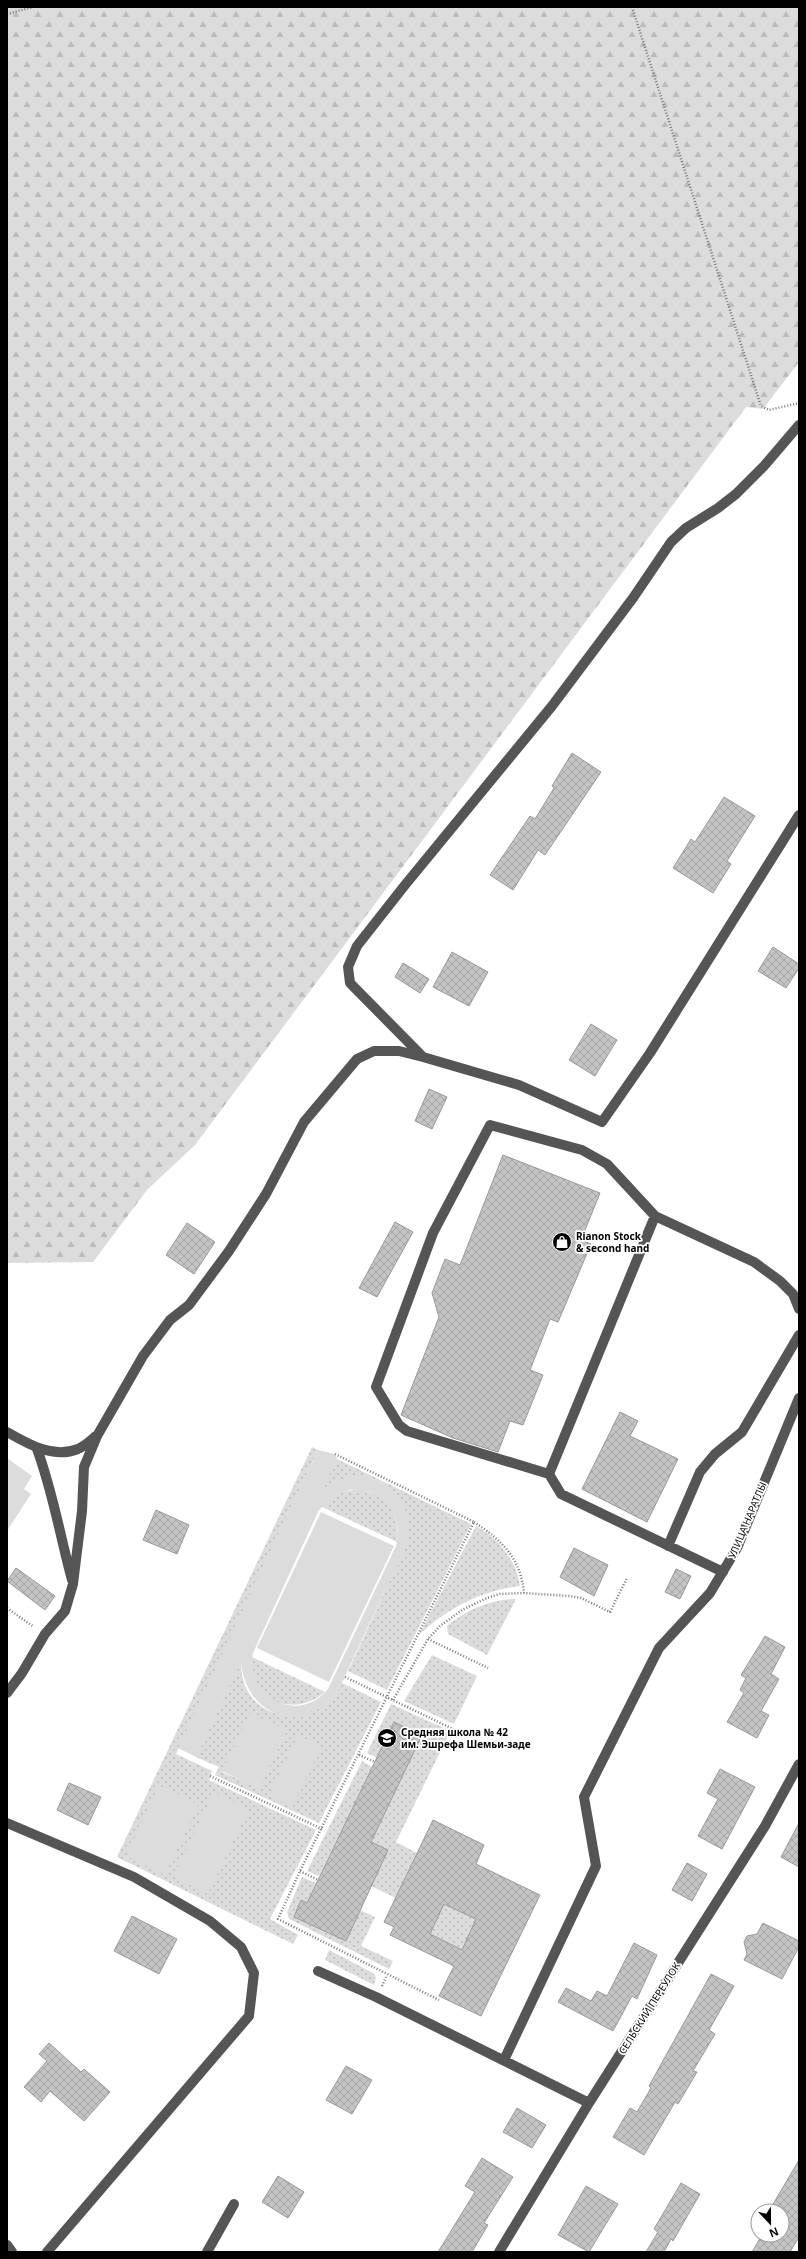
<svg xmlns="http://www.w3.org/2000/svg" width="806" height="2259" viewBox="0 0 806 2259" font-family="'Noto Sans',sans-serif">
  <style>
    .grass { fill: url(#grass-dots); fill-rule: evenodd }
    .forest { fill: url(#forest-firs) }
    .garden { fill: #dcdcdc; fill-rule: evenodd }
    .building { fill: url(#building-cross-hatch); stroke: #999; fill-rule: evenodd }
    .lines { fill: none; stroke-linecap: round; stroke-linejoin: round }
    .path { stroke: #777; stroke-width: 2.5; stroke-dasharray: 1 2; stroke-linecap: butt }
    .minor { stroke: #555; stroke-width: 10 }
    .labels { text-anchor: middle; stroke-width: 3.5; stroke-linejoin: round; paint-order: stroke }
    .poi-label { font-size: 10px; font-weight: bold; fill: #000; stroke: #fff; text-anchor: start }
    .street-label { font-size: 10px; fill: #000; stroke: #fff }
  </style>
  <defs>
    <pattern id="grass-dots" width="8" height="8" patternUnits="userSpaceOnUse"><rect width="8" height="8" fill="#dcdcdc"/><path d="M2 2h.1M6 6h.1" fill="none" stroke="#bbb" stroke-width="1.8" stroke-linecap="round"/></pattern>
    <pattern id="forest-firs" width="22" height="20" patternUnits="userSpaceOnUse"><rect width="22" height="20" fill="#dcdcdc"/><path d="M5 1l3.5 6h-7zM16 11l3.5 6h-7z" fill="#bbb"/></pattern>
    <pattern id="building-cross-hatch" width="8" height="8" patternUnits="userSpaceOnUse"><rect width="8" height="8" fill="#c4c4c4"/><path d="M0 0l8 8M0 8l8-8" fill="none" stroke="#a7a7a7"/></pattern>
  </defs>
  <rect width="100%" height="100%" fill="#fff"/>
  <path class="grass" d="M312 1447 318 1450 176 1754 212 1771 209 1780 316 1830 270 1919 298 1935 293 1944 117 1857Z
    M337 1459 471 1524 387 1690 348 1671 406 1546C419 1493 367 1456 322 1490Z
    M362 1490C388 1496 401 1516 397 1542L322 1507C332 1494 346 1489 362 1490Z
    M476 1526C498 1538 517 1561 520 1586 480 1591 448 1608 419 1635Z
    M516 1599 487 1655 448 1634 447 1626C465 1610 492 1599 516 1599Z
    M432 1655 477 1676 454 1724 404 1701Z
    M252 1657 325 1692C294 1719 247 1701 252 1657Z
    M241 1662C240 1722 315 1736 342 1683L381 1702 319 1823 215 1775 219 1767 196 1757ZM287 1730 259 1788 222 1772Z
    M391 1704 446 1729 448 1736 396 1842 417 1853 405 1877 406 1903 371 1886 388 1850 371 1842 422 1735 394 1722 377 1758 367 1753Z
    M362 1761 372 1767 354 1805 347 1831 342 1829 319 1876 307 1871Z
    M302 1877 316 1883 307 1903 301 1900 294 1917 346 1941 360 1910 375 1917 361 1946 393 1961 389 1969 289 1919 287 1912Z
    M444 1904 479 1914 462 1950 430 1934Z
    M329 1950 373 1973 376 1977 374 1985 325 1960Z"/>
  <path class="forest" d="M7 7H799V362L763 409 746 407 195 1145 147 1190 93 1262 7 1263Z"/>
  <path class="garden" d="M318 1450 335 1454 337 1459 323 1489C340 1477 361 1472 380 1482 399 1492 410 1512 409 1532 408 1550 397 1567 389 1583 373 1616 357 1649 342 1683 313 1737 248 1723 241 1663L196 1757 178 1748ZM349 1490C382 1487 405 1515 396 1546L328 1689C299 1725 244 1698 253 1653L319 1510 334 1496Z
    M7 1458 32 1476 24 1489 31 1494 7 1531Z
    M321 1512 394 1546 329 1682 257 1648Z
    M250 1713 287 1730 259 1789 222 1771Z
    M298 1735 322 1746 292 1807 268 1796Z
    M159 1785 199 1804 165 1875 126 1856Z
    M214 1792 249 1809 208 1894 173 1877Z"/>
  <path class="building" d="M572 753 601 772 545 855 538 850 513 890 490 875 530 816 535 819 554 788 552 786Z
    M724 797 755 816 727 861 731 864 713 893 673 868 691 839 695 842Z
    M773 947 799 964V968L786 988 758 971Z
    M452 952 488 972 469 1006 433 987Z
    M403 963 429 979 420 993 395 977Z
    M591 1024 617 1040 595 1076 569 1060Z
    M429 1089 447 1097 432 1129 415 1121Z
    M503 1155 600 1193 581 1240 591 1244 558 1322 550 1319 530 1370 543 1375 523 1425 510 1421 498 1452 453 1438 401 1415 439 1317 432 1293 445 1259 460 1265Z
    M395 1222 413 1232 377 1297 359 1288Z
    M187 1223 215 1242 194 1274 166 1255Z
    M620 1412 638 1421 630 1436 678 1459 647 1522 582 1489Z
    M156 1510 189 1525 177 1554 143 1540Z
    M574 1548 608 1565 594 1596 560 1577Z
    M16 1568 55 1596 45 1610 7 1581Z
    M676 1569 691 1576 680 1599 665 1592Z
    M765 1636 785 1647 771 1674 779 1679 761 1711 769 1715 757 1738 727 1722 744 1693 740 1690 746 1678 741 1675Z
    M394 1722 422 1735 371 1842 388 1850 346 1941 294 1917 301 1900 307 1903Z
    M720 1769 755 1787 722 1849 698 1836 718 1799 707 1793Z
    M69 1783 101 1797 88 1825 57 1810Z
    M433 1820 484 1845 476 1864 540 1895 481 2016 439 1996 454 1966 390 1935 394 1927 384 1922ZM444 1904 476 1919 462 1950 430 1934Z
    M799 1823V1867L781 1857Z
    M687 1863 707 1874 692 1901 672 1890Z
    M132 1916 177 1939 159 1974 114 1951Z
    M763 1923 799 1941V1947L782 1979 744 1960 747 1954 744 1942 747 1936 757 1934Z
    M634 1943 657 1955 637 1999 632 1996 613 2031 558 2002 566 1988 591 2001 597 1991 607 1996Z
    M711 1974 734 1986 709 2030 715 2034 693 2071 697 2072 678 2104 675 2102 644 2155 613 2137 630 2108 637 2112 651 2088 649 2086Z
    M49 2043 81 2072 84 2069 110 2092 84 2121 50 2091 41 2102 24 2087 47 2061 39 2054Z
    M346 2066 372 2080 352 2114 326 2100Z
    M517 2108 546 2125 532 2148 503 2132Z
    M482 2158 513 2177 484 2223 488 2225 472 2252H438L475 2192 465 2186Z
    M799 2160V2237L790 2252H752L762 2235H782V2211H769Z
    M278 2176 304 2192 288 2218 262 2202Z
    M681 2183 700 2194 673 2241 671 2239 664 2252H646L658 2232 654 2229Z
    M586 2186 618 2204 589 2252 558 2235Z"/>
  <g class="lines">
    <path class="path" d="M632 7 761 406 769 410 799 403
      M7 14 33 7
      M335 1454 474 1522 300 1871 278 1919 439 2000
      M474 1522C502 1540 521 1559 524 1593
      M7 1608 34 1627
      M428 1639 488 1668
      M345 1677 455 1730
      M393 1700 428 1639 440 1626 462 1610 487 1598 500 1594 524 1593 569 1596 581 1598 610 1612 627 1578
      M359 1755 375 1762
      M210 1776 322 1829
      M300 1871 318 1880
      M382 1986 387 1975"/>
    <path class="minor" d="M423 1057 519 1085 602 1122 650 1053 799 815
      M7 1432C28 1444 53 1459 78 1449 85 1446 91 1440 96 1436
      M37 1449C53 1492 60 1536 72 1580
      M549 1474 655 1216
      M668 1546 700 1472 715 1454 742 1432 799 1335
      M723 1572 561 1494 549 1474 407 1431 399 1425 376 1387 433 1233 490 1125 582 1150 607 1164 655 1216 754 1262 780 1281 793 1294 799 1309
      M7 1693 22 1673 45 1634 65 1611 73 1584 82 1511 84 1467 97 1436 143 1356 170 1320 189 1305 229 1251 266 1194 304 1122 357 1059 374 1051H399L423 1057 350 983 348 967 357 946 405 885 552 706 633 598 671 542 686 528 718 508 736 494 764 466 799 425
      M7 1823 134 1877 210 1921 241 1947 254 1973 249 2016 47 2252
      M318 1971 376 1997 589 2103
      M504 2060 596 1866 584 1797 659 1648 710 1593 737 1548 799 1398
      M7 2245 12 2252
      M207 2252 234 2204
      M499 2252 589 2103 765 1826 799 1764"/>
  </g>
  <defs>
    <symbol id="shop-disc" viewBox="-11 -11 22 22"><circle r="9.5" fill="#000" stroke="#fff"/><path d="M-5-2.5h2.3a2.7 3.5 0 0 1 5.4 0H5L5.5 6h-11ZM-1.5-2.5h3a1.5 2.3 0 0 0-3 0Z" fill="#fff"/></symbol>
    <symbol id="school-disc" viewBox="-11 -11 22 22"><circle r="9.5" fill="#000" stroke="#fff"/><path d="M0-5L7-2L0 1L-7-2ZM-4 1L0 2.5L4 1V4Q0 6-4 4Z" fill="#fff"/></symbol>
  </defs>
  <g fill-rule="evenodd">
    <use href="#shop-disc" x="551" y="1231" width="22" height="22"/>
    <use href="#school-disc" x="376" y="1727" width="22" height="22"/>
  </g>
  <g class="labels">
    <g class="poi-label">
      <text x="576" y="1240">Rianon Stock<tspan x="576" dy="12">&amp; second hand</tspan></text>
      <text x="401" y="1736">Средняя школа № 42<tspan x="401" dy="12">им. Эшрефа Шемьи-заде</tspan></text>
    </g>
    <g class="street-label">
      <text transform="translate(747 1520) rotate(-67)" y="4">УЛИЦА НАРАТЛЫ</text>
      <text transform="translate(649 2008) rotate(-58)" y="4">СЕЛЬСКИЙ ПЕРЕУЛОК</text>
    </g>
  </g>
  <rect width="806" height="2259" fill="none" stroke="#000000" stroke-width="16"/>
  <g transform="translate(770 2223) rotate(158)"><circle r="19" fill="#ffffff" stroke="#999999"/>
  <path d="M0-3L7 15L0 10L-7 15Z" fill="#000000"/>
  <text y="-6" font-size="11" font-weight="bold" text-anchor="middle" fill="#000000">N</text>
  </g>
</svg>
